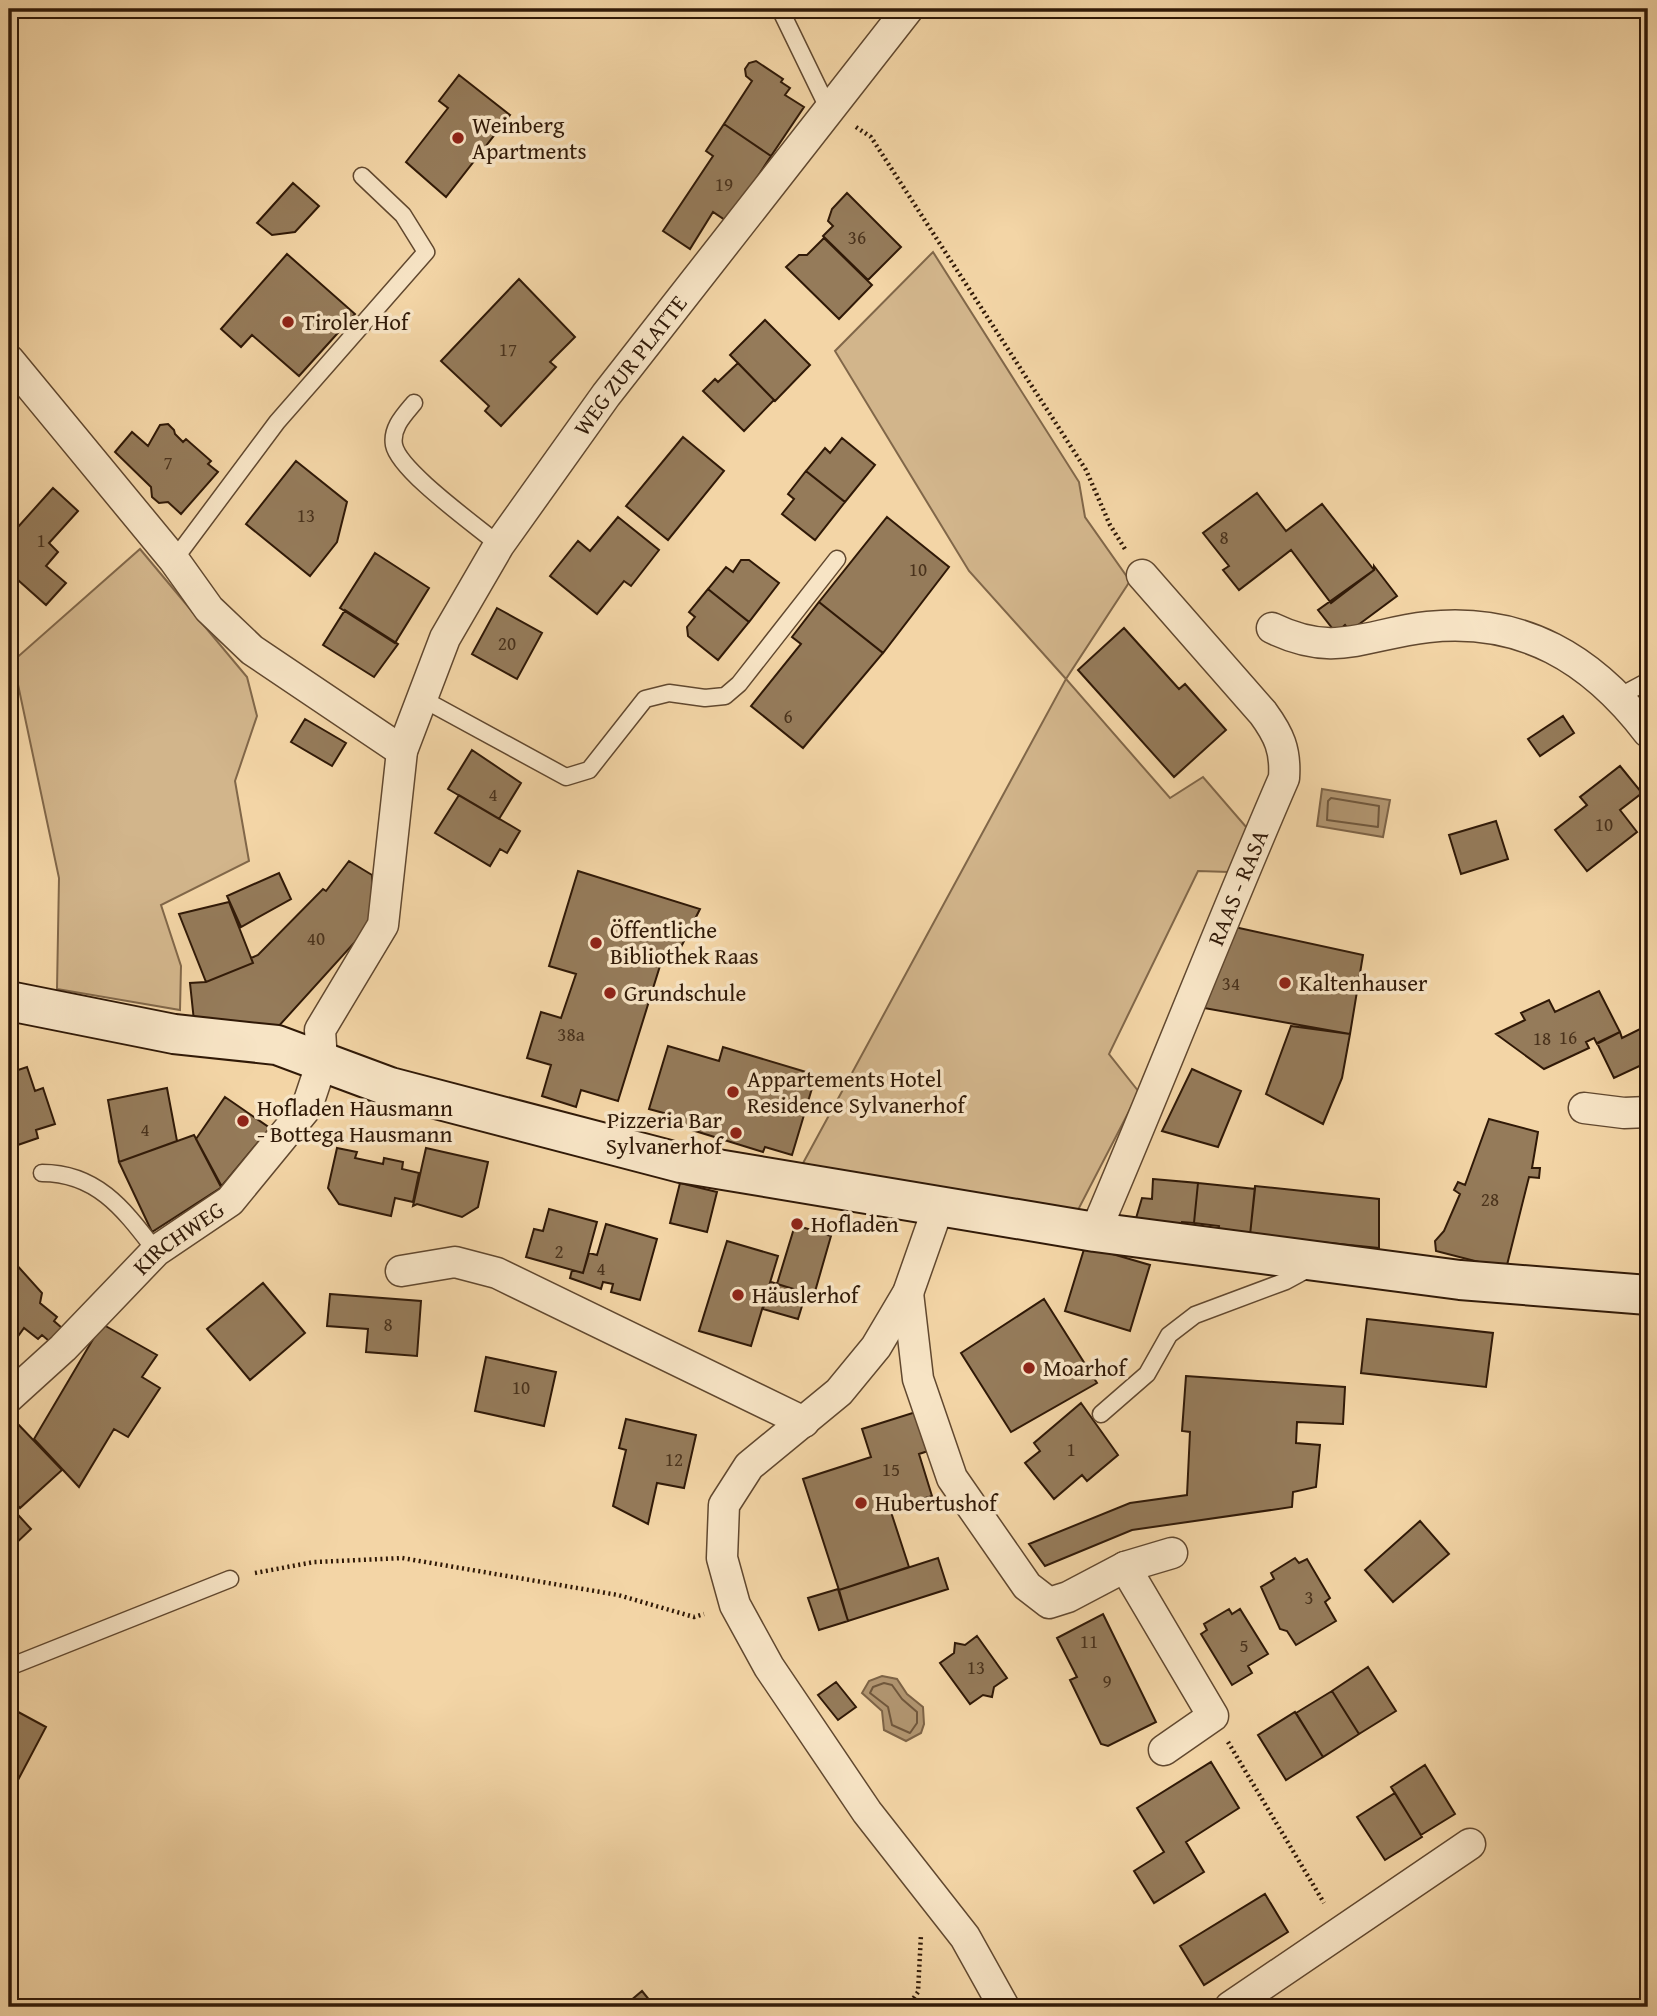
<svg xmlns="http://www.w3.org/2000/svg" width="1657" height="2016" viewBox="0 0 1657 2016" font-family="'Gentium Book Plus',serif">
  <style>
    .green { fill: #d2b58b; stroke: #816749; stroke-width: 2 }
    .water { fill: #b19570; stroke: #7d6346; stroke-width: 2 }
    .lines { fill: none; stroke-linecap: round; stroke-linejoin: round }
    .shore { stroke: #70573c; stroke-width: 2 }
    .building { fill: #957b5a; stroke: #301907; stroke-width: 2 }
    .lane-casing { stroke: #61482f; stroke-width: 19 }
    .street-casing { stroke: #61482f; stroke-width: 33 }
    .secondary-casing { stroke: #301907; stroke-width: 42 }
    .path { stroke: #301907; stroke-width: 4.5; stroke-dasharray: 2 3.5; stroke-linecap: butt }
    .lane { stroke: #f7e4c5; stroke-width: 16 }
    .street { stroke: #f7e4c5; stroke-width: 30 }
    .secondary { stroke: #f7e4c5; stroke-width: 38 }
    .poi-dot { fill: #8f2418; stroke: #f7e4c5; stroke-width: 2.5 }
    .labels { text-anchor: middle; stroke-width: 7; stroke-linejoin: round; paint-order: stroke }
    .number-label { font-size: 19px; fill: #49321c }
    .poi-label { font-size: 23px; fill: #301907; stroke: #f7e4c5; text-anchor: start }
    .street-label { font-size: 23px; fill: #301907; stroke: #f7e4c5 }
  </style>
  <rect width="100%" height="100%" fill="#f3d5a6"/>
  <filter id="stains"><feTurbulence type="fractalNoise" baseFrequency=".00286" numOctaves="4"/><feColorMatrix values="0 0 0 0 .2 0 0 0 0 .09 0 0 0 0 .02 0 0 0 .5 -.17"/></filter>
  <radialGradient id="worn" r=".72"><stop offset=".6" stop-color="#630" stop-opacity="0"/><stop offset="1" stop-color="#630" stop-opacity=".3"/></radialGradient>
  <path class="green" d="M933 252 1079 482 1085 517 1130 581 1066 679 1170 798 1203 777 1247 828 1229 872 1198 871 1109 1054 1139 1092 1078 1210 802 1165 1066 679 969 571 835 351Z
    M140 549 247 677 257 716 235 781 249 861 161 905 181 966 180 1010 57 989 59 878 13 661Z"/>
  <path class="water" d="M1322 789 1390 800 1383 837 1317 826Z
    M882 1676 897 1679 907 1694 923 1707 924 1724 921 1733 906 1741 884 1730 882 1711 862 1693 869 1681Z"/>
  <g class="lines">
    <path class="shore" d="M1331 798 1379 806 1378 827 1327 820 1328 801Z
      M884 1683 892 1685 902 1699 917 1712V1723L910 1733 892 1725 888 1707 870 1693 873 1687Z"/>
  </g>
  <path class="building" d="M756 61 783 79 781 82 790 88 785 95 804 107 771 156 724 124 752 81 746 76 745 69 749 63Z
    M459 75 510 115 446 197 406 162 448 108 439 101Z
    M724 124 771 156 728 222 713 212 690 249 663 231 713 156 706 151Z
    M293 183 319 206 295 232 272 235 257 223Z
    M847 193 901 247 868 280 823 236 833 226 828 221 832 209Z
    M824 238 872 285 839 319 786 267 799 255H807Z
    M287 254 355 314 299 376 252 335 241 347 221 329Z
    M519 279 575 337 550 362 556 367 501 426 485 411 489 406 441 361Z
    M765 320 810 365 775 401 730 355Z
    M738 363 774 400 744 431 703 391 715 379 718 382Z
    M168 424 174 430 175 434 183 442 186 439 211 461 208 464 218 472 181 514 168 502 159 503 152 497 151 487 115 452 132 432 148 446 160 425Z
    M683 437 724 471 668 540 626 506Z
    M842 438 875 465 845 502 806 471 825 448 830 453Z
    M296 461 347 502 337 542 310 576 246 524Z
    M806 471 845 502 815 540 782 514 794 499 788 494Z
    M53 488 78 511 49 543 58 552 46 566 66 583 46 605 9 572V537Z
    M1257 493 1286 531 1322 504 1374 570 1331 603 1291 550 1239 590 1223 570 1229 566 1203 533Z
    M618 517 659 550 631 586 624 581 597 614 550 576 578 541 590 551Z
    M887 517 949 567 883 653 819 602Z
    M375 553 429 588 395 643 340 608Z
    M741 560H749L779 583 749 622 708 589 726 567 733 572Z
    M1374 566 1397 596 1350 631 1345 625 1336 633 1318 610 1374 570Z
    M708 589 749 622 718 660 688 636 687 627 695 617 689 612Z
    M819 602 883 653 803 748 751 706 801 644 792 637Z
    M497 608 542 633 517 679 472 654Z
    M345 610 398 644 374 677 323 645Z
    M1124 628 1179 689 1185 684 1226 730 1174 777 1078 670Z
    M1563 716 1574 733 1540 756 1528 739Z
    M305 719 346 743 332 766 291 742Z
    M472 750 521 783 499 819 448 789Z
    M1620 766 1642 793 1620 810 1637 832 1587 871 1555 830 1587 805 1580 797Z
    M459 795 520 831 507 853 500 849 490 866 435 833Z
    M1496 821 1508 859 1461 874 1449 835Z
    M9 832 16 886 9 887Z
    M349 861 372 875 374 921 277 1028 194 1021 190 983 206 982 253 963 251 958 258 955 323 889 326 891Z
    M578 871 700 909 676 957 664 953 618 1101 581 1090 576 1107 542 1096 551 1065 527 1058 541 1012 561 1018 576 974 549 966Z
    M279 873 291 899 241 927 227 896Z
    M229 902 253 963 206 982 179 914Z
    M1230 926 1363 955 1350 1034 1204 1008Z
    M1599 991 1620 1032 1597 1044 1594 1038 1586 1042 1589 1048 1544 1069 1496 1034 1525 1020 1521 1013 1549 1000 1555 1012Z
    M1648 1025V1062L1614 1078 1597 1043 1620 1032 1622 1038Z
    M1291 1026 1350 1034 1342 1078 1323 1124 1266 1094Z
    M668 1046 719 1061 723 1047 816 1075 792 1155 765 1147 763 1152 679 1126 682 1118 649 1109Z
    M27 1067 35 1091 43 1088 55 1124 36 1130 38 1138 9 1148V1073Z
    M1192 1069 1241 1091 1218 1147 1162 1131Z
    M167 1088 177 1141 119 1162 108 1100Z
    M225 1097 270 1128 221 1187 196 1139Z
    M1489 1119 1538 1132 1532 1168H1540L1539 1178 1529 1177 1506 1269 1436 1251 1435 1241 1444 1231 1460 1194 1454 1190 1458 1182 1465 1185Z
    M194 1135 222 1187 152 1232 119 1162Z
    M337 1148 357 1152 355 1158 383 1164 384 1158 403 1162 402 1169 419 1173 413 1202 395 1198 391 1216 339 1204 328 1188Z
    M426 1148 488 1162 478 1207 462 1217 417 1204 413 1206Z
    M1153 1179 1198 1183 1194 1223 1182 1222 1181 1228 1134 1225 1142 1198 1152 1199Z
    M680 1183 717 1192 707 1232 670 1223Z
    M1198 1183 1255 1189 1250 1235 1218 1232 1219 1226 1194 1223Z
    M1255 1186 1379 1199V1248L1250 1235Z
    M549 1209 597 1222 583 1273 526 1257 534 1229 543 1231Z
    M606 1224 657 1239 640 1300 611 1292 613 1284 603 1282 601 1289 570 1278 572 1270 583 1273 589 1253 597 1255Z
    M795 1225 831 1236 814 1295 777 1284Z
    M727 1241 778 1256 751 1346 699 1331Z
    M1085 1246 1150 1265 1130 1331 1065 1311Z
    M14 1262 42 1293 40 1303 57 1317 54 1321 62 1328 49 1341 42 1335 38 1339 24 1328 9 1349V1267Z
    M771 1282 806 1293 798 1319 763 1309Z
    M263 1283 305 1333 250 1380 207 1329Z
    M330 1294 421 1301 417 1356 366 1352 368 1329 327 1326Z
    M1044 1299 1097 1383 1011 1432 961 1353Z
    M1367 1319 1493 1333 1486 1387 1361 1373Z
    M102 1324 157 1355 142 1377 160 1388 128 1437 114 1429 79 1487 34 1439Z
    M486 1357 556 1372 544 1426 475 1411Z
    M1186 1376 1345 1387 1343 1424 1297 1422 1296 1443 1320 1445 1316 1487 1293 1492 1292 1507 1132 1530 1045 1566 1029 1544 1130 1503 1187 1495 1190 1432 1182 1431Z
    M1081 1403 1118 1455 1087 1481 1082 1475 1054 1499 1025 1463 1040 1451 1034 1443Z
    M919 1411 931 1450 919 1454 932 1496 890 1509 909 1567 839 1590 803 1479 871 1457 862 1429Z
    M626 1419 696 1435 684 1488 657 1483 648 1524 613 1506 626 1450 619 1448Z
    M15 1421 62 1470 20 1508 9 1497V1427Z
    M9 1505 31 1529 9 1550Z
    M1420 1521 1449 1554 1393 1602 1365 1570Z
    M938 1558 948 1589 848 1621 839 1590Z
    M1295 1558 1299 1563 1307 1559 1330 1598 1325 1602 1336 1621 1296 1645 1287 1631 1280 1629 1261 1587 1274 1579 1271 1573Z
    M838 1589 848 1621 819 1630 808 1598Z
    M1229 1609 1232 1614 1240 1609 1268 1654 1248 1666 1252 1673 1232 1685 1201 1634 1207 1630 1204 1624Z
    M1103 1614 1156 1722 1108 1746 1101 1744 1070 1680 1077 1677 1057 1638Z
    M977 1636 1007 1678 994 1687 992 1697 983 1695 970 1704 940 1663 954 1653 955 1643 965 1645Z
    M1368 1667 1396 1711 1359 1734 1332 1691Z
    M836 1682 856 1707 838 1720 818 1695Z
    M1332 1691 1359 1734 1323 1757 1296 1713Z
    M9 1707 46 1727 9 1797Z
    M1295 1712 1323 1757 1286 1780 1258 1735Z
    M1211 1762 1239 1808 1186 1842 1204 1872 1154 1903 1134 1871 1164 1852 1137 1808Z
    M1425 1765 1455 1814 1421 1835 1391 1787Z
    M1395 1793 1422 1837 1385 1860 1357 1817Z
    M1265 1894 1288 1932 1204 1985 1180 1946Z
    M642 1991 655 2007H623Z"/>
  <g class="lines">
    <defs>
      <path id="lane" d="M780 9 829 110
        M414 403C404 415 391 428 394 445 399 471 477 526 499 545
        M174 560 277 422 426 252 403 215 362 176
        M1620 696 1648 681
        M421 698 566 777 589 770 645 699 669 693 705 698 725 696 739 684 837 559
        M42 1173C98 1173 125 1211 156 1251
        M1101 1414 1147 1374 1169 1335 1195 1315 1286 1281 1310 1268
        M9 1667 230 1579"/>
      <g id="street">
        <path d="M9 360 174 560 209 609 252 650 402 751"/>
        <path d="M1272 628C1336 659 1365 634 1428 627 1523 617 1592 659 1648 732"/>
        <path d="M1584 1108 1624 1113 1648 1112"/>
        <path d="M939 1205 908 1293 876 1347 839 1392 749 1466 724 1505 722 1558 735 1605 769 1667 867 1812 965 1937 1004 2007"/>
        <path id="s1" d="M1095 1232C1160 1081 1219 928 1284 778 1286 750 1279 735 1263 713L1142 575"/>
        <path d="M401 1271 455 1262 497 1273 804 1422"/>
        <path d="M908 1293 918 1379 952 1478 1027 1586 1049 1603 1068 1597 1125 1567 1172 1553"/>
        <path id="s2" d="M9 1397 63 1348 156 1251 230 1201 307 1107 322 1062 320 1030 383 925 402 751 445 638 499 545 606 395 908 9"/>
        <path d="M1125 1567 1213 1716 1164 1750"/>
        <path d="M1230 2007 1470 1844"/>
      </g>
      <path id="secondary" d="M9 1001 174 1034 277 1045 390 1087 681 1163 1095 1232 1460 1280 1648 1295"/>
    </defs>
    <use href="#lane" class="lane-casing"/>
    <use href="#street" class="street-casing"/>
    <use href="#secondary" class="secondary-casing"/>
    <path class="path" d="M856 127 871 137 1086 470 1110 525 1125 549
      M255 1573 314 1562 402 1558 618 1595 694 1617 704 1614
      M1228 1742 1324 1903
      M907 2007 918 1992 921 1934"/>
    <use href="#lane" class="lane"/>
    <use href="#street" class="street"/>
    <use href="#secondary" class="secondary"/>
  </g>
  <g class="poi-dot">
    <circle cx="458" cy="138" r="7"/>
    <circle cx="288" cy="322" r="7"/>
    <circle cx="596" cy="943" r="7"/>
    <circle cx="1285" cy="983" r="7"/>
    <circle cx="610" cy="993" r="7"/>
    <circle cx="733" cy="1092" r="7"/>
    <circle cx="243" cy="1121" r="7"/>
    <circle cx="736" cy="1133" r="7"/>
    <circle cx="797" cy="1224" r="7"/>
    <circle cx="738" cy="1295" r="7"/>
    <circle cx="1029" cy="1368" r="7"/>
    <circle cx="861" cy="1503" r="7"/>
  </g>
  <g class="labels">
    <g class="number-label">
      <text x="724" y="191">19</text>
      <text x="857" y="244">36</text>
      <text x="508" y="356">17</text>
      <text x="168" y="469">7</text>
      <text x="306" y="522">13</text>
      <text x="1224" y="544">8</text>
      <text x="41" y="547">1</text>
      <text x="918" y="576">10</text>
      <text x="507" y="650">20</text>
      <text x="788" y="723">6</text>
      <text x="493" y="801">4</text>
      <text x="1604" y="831">10</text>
      <text x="316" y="945">40</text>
      <text x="1231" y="990">34</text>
      <text x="571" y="1041">38a</text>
      <text x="1568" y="1044">16</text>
      <text x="1542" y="1045">18</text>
      <text x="145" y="1136">4</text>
      <text x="1490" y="1206">28</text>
      <text x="559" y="1258">2</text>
      <text x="601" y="1275">4</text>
      <text x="388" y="1331">8</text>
      <text x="521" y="1394">10</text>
      <text x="1071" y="1456">1</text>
      <text x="674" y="1466">12</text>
      <text x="891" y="1476">15</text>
      <text x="1309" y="1604">3</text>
      <text x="1089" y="1648">11</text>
      <text x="1244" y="1652">5</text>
      <text x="976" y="1674">13</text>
      <text x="1107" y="1688">9</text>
    </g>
    <g class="poi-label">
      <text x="472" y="133">Weinberg<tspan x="472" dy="26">Apartments</tspan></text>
      <text x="302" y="330">Tiroler Hof</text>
      <text x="610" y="938">Öffentliche<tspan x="610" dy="26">Bibliothek Raas</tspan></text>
      <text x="1299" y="991">Kaltenhauser</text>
      <text x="624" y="1001">Grundschule</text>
      <text x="747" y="1087">Appartements Hotel<tspan x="747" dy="26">Residence Sylvanerhof</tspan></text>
      <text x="257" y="1116">Hofladen Hausmann<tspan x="257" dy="26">- Bottega Hausmann</tspan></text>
      <text x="722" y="1128" text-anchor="end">Pizzeria Bar<tspan x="722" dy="26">Sylvanerhof</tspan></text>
      <text x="811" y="1232">Hofladen</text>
      <text x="752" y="1303">Häuslerhof</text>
      <text x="1043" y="1376">Moarhof</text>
      <text x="875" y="1511">Hubertushof</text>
    </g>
    <g class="street-label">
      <text dy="8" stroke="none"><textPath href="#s2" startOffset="1246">WEG ZUR PLATTE</textPath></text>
      <text dy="8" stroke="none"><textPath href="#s1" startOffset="373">RAAS - RASA</textPath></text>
      <text dy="8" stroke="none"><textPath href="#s2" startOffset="233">KIRCHWEG</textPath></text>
    </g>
  </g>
  <rect width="1657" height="2016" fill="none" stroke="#f3d5a6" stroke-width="35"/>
  <rect x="10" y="10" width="1636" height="1995" fill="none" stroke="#301907" stroke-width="3.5"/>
  <rect x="18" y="18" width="1622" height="1981" fill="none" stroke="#301907" stroke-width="2"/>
  <rect width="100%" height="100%" filter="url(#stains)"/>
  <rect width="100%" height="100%" fill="url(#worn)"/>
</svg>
